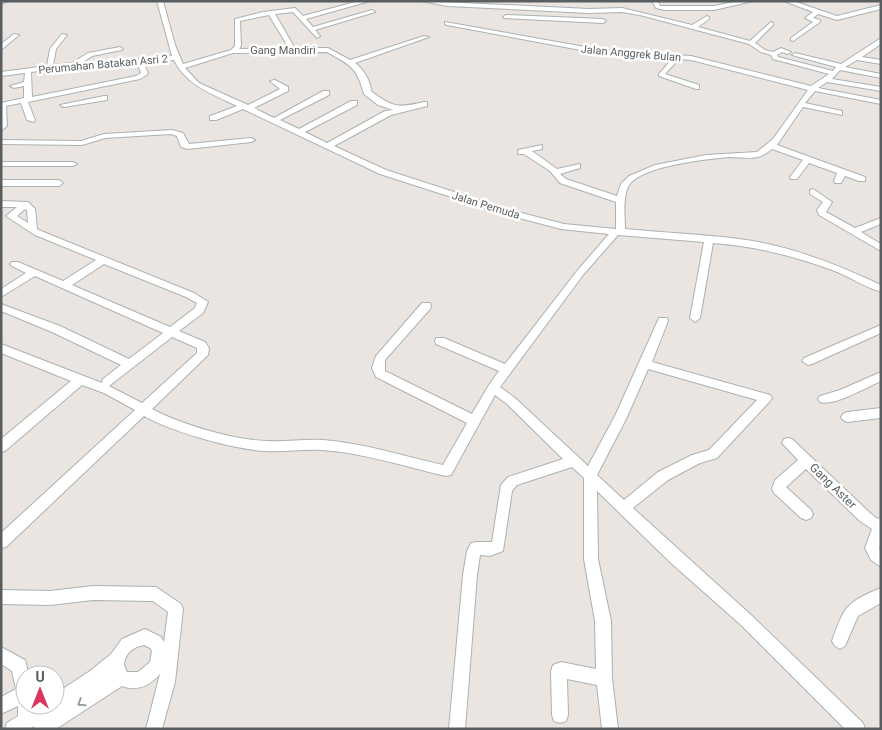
<svg xmlns="http://www.w3.org/2000/svg" width="882" height="730" viewBox="0 0 882 730" font-family="Roboto,sans-serif">
  <style>
    .lines { fill: none; stroke-linecap: round; stroke-linejoin: round }
    .minor-casing { stroke: #acb1b2; stroke-width: 2 }
    .minor { fill: #fff; fill-rule: evenodd }
    .oneway { stroke: #9b9fa0 }
    .labels { text-anchor: middle; stroke-width: 5; stroke-linejoin: round; paint-order: stroke }
    .far-street-label { font-size: 11px; fill: #595f60; stroke: #fff }
    .street-label { font-size: 12px; fill: #595f60; stroke: #fff }
  </style>
  <rect width="100%" height="100%" fill="#ebe5e1"/>
  <g class="lines">
    <defs>
      <path id="minor" d="M1 1H8L1 4Z
        M157 1H163L175 45 183 64 231 50 235 46V19L263 12 295 8 303 16 359 1H370L306 19 313 27 372 10 375 12 315 30 320 36 317 38 293 12 275 14 293 45V48H328L350 60 424 36 429 37 355 63C363 68 371 82 371 91 393 108 398 108 424 102H427V106L391 115 334 146 386 170 510 210 564 224 616 229V202L560 183 550 171 524 154H518V150L542 145V149L532 151 557 169 580 164V168L560 174 566 179 617 196 621 184 629 176 655 165 706 155 757 152 773 139 808 90 691 60 679 59 665 74 699 85V89H696L659 76V74L672 59 602 54 447 25 445 24V22L602 50 691 56 811 86 829 74 773 59 771 55 761 52 749 44 640 15 622 12 589 13 447 6 422 1 589 9 622 8 692 25 707 16 709 17V19L698 27 750 41 771 22 773 23V25L755 43 765 50 773 52 781 48 791 52 788 54 782 52 777 55 778 57 833 71 836 67 792 55 795 53 841 64 881 38V44L862 57 881 60V64L857 60 845 67 881 74V78L840 70 832 79 881 87V91L827 82 818 88 881 100V104L815 91 805 103 842 111V115L803 107 777 145 865 177V181H859L845 176 841 183H835L834 181 837 173 809 163 797 179H791L790 177 803 160 772 149C756 162 748 157 729 157 706 159 643 166 630 184 622 194 625 218 625 229 664 233 702 234 739 239 788 245 836 264 881 285V292C864 287 849 276 832 270 794 256 754 246 713 243L700 318 695 322 690 318 704 242 618 235 583 275 500 387 515 398 588 466 615 416 659 318H667L668 321 652 362 770 395 772 398 770 401 717 458 700 463 668 480 633 508 751 615 863 723 865 729H845L741 625 671 563 597 491 598 559 611 621 612 678 618 729H602L597 685 567 679 568 715 566 721 560 723 554 721 552 715 551 671 553 665 561 662 596 669 595 621 584 559V478L572 467 517 485 512 491 503 551 490 556 480 555 477 575 465 729H449L463 575 467 551 471 543 476 542H492L501 485 508 477 563 459 507 404 495 395 451 475 446 476C406 467 364 453 322 450 303 449 284 452 265 451 233 449 172 432 144 416L6 547 1 548V533L135 410 104 393 82 385 5 451 1 452V439L71 381 1 353V344L102 383 103 379 121 365 52 332 1 311V304L60 326 129 359 163 333 35 276 1 297V289L26 273 12 266 10 264 12 262H18L63 281 96 260 35 235 6 216 17 207H1V201L28 202 35 209 37 229 41 231 194 293 208 302 203 313 179 331 205 342 209 348 208 355 152 409C180 424 233 440 266 441 285 442 304 439 323 440 363 443 403 456 443 465L467 423 376 377 372 368 376 356 422 303H430L431 306 430 309 385 360V371L472 414 489 385 499 371 436 344 435 341 436 338H444L505 364 577 271 609 234 561 229 504 214 380 174 243 109 216 120H210V116L237 106C212 94 186 85 174 60L144 63 148 74 140 79 28 102 35 120 34 122 27 120 21 103 6 106 7 126 1 131V103L24 98V86L14 88 10 86 24 82 25 73 1 76V72L47 66 50 49 62 34 67 35 56 49 53 65 72 63 88 53 120 47 123 49 122 50 92 56 80 64 88 65 172 56ZM269 15 287 45V48L239 49 241 46 240 21ZM327 52C350 65 357 67 364 94L378 105 393 110 385 111 327 143 305 132 357 105V101H351L299 129 280 120 329 95V91H323L274 118 254 108 288 91V87L275 80 270 81 280 89 248 105 199 83 185 68 233 53ZM138 64 141 73 136 76 32 97 31 72 68 67 88 69ZM25 209 27 210 28 223 17 216ZM104 264 186 297 197 303 195 308 170 327 72 285ZM172 337 197 348V353L142 403 109 386ZM648 369 757 400 709 450 692 455 658 472 624 500 597 475 627 417Z
        M652 1H658L660 6H714L740 1H753L714 10H664L656 8Z
        M784 1H793L837 16 881 5V9L837 20 818 14 813 18 820 20V22L793 41 791 40V38L813 22 805 18 813 12Z
        M506 15 603 19 606 21 603 23 504 18 503 17Z
        M14 34 19 35 1 50V44Z
        M104 96H107V100L64 107 60 105Z
        M172 130 183 133 189 144 251 138 255 140 251 142 188 149 181 147 177 136 171 134 105 138 82 145 1 144V140L81 141 104 134Z
        M1 162H73L77 164 73 166H1Z
        M1 180H59L63 183 59 186H1Z
        M813 189 832 202 826 212 855 228 881 218V224L861 232 881 244V251L819 215 817 210 823 202 810 194V190Z
        M881 325V333L812 364 808 365 802 361 804 358Z
        M881 372V381C867 387 833 407 820 402L818 399 820 396 840 390Z
        M881 408V418L847 422 843 420 841 417 843 414 847 412Z
        M788 438 792 439 870 513 876 518 881 519V542L879 548 881 550V567L871 560 865 548 872 529 860 521 806 469 786 487 811 510 813 514 811 518 806 520 801 518 774 493 772 489 775 480 798 460 782 443 784 439Z
        M93 586 156 587 181 604 183 609 175 682 162 729H146L160 674C149 686 137 692 122 686L56 729H33L34 726 29 729H5L7 723 18 716V706L1 714V697L16 689 12 671 1 664V647L25 660 29 675H25V705H34V707L38 705H55V694L90 671 111 654 122 639 145 629 161 637 164 642 168 612 153 601 93 600 50 605 1 604V590L50 591ZM144 645 150 648 152 651 150 662 138 672H127L124 665C125 653 133 647 144 645Z
        M881 588V603L858 616 845 646 840 649 835 646 832 641C844 607 846 602 881 588Z"/>
    </defs>
    <use href="#minor" class="minor-casing"/>
    <use href="#minor" class="minor"/>
  </g>
  <defs><path id="oneway-chevron" d="M-2-3.5L2.5 0L-2 3.5" fill="none" stroke-width="1.6" stroke-linecap="round" stroke-linejoin="round" transform="scale(1.25)"/></defs>
  <use class="oneway" href="#oneway-chevron" transform="translate(81 703) rotate(147)"/>
  <g class="labels">
    <g class="far-street-label">
      <text x="283" y="54">Gang Mandiri</text>
      <text transform="translate(631 53) rotate(5)" y="4">Jalan Anggrek Bulan</text>
      <text transform="translate(103 64) rotate(-5)" y="4">Perumahan Batakan Asri 2</text>
      <text transform="translate(486 205) rotate(17)" y="4">Jalan Pemuda</text>
    </g>
    <g class="street-label">
      <text transform="translate(833 486) rotate(44)" y="4">Gang Aster</text>
    </g>
  </g>
  <rect width="882" height="730" fill="none" stroke="#595f60" stroke-width="5"/>
  <g transform="translate(40 690)"><circle r="24" fill="#ffffff" stroke="#bdbfbf"/>
  <path d="M0-4L9 19L0 12L-9 19Z" fill="#da3861"/>
  <text y="-8" font-size="14" font-weight="bold" text-anchor="middle" fill="#595f60">U</text>
  </g>
</svg>
